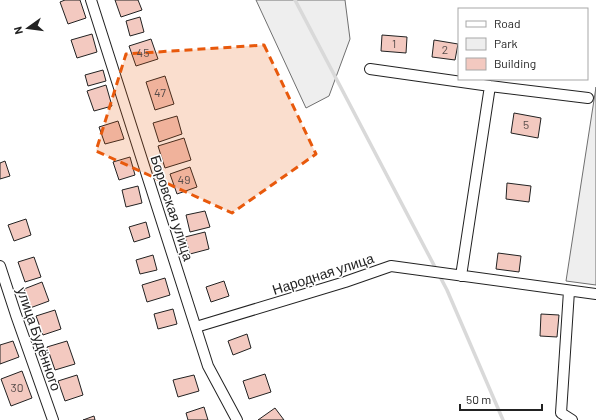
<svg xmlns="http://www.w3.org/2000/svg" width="596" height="420" viewBox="0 0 596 420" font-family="Barlow,sans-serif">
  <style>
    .green { fill: #eee; stroke: #6f6f6f }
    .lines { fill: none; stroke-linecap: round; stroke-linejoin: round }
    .stream { stroke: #d9d9d9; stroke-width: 3.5 }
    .building { fill: #f3c9c0; stroke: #222 }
    .minor-casing { stroke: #222; stroke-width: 12 }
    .minor { stroke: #fff; stroke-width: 10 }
    .marked { fill: #e8590c; fill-opacity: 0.2; stroke: #e8590c; stroke-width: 3; stroke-dasharray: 8 5; stroke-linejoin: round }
    .labels { text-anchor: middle; stroke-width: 3; stroke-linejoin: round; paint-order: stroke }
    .number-label { font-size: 12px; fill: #564c4a }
    .street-label { font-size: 14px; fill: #222; stroke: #fff }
  </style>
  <rect width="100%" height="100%" fill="#fff"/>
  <path class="green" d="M256 0H345L350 39 329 96 306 108Z
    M596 87V285L566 281Z"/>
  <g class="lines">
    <path class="stream" d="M295 0 447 290 503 420"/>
  </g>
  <path class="building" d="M65 0H80L86 18 68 24 60 2Z
    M115 0H138L142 10 121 17Z
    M140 17 144 32 130 36 126 21Z
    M92 34 97 52 77 58 71 40Z
    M382 35 407 37 406 53 381 51Z
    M151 39 158 59 136 66 129 46Z
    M434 40 458 44 455 60 432 57Z
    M103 70 106 81 88 86 85 75Z
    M165 76 174 104 155 110 146 82Z
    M106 85 112 106 94 111 87 91Z
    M514 113 541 118 538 138 511 133Z
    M177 116 182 134 159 142 153 123Z
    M118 121 124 139 105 144 99 127Z
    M184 138 191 160 165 168 158 146Z
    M130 157 135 175 119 180 113 162Z
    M5 161 10 176 0 179V163Z
    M190 167 197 187 177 194 170 174Z
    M507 183 531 186 529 202 506 199Z
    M138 186 142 203 126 207 122 190Z
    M205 211 210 227 190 232 186 215Z
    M26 219 31 235 14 241 8 225Z
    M146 222 150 237 134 242 129 227Z
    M205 232 209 249 190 254 185 237Z
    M498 253 521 256 519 272 496 269Z
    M153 255 157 270 140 274 136 260Z
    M34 257 41 277 25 282 18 262Z
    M165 278 170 295 147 302 142 285Z
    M224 281 229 296 211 302 206 287Z
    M42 282 49 301 30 308 24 289Z
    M173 309 177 324 158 329 154 314Z
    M55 310 61 329 43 335 36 316Z
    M541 314 559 315 557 337 540 336Z
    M247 334 251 348 233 355 228 341Z
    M13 341 19 357 0 364V345Z
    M67 341 75 364 55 370 47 347Z
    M22 371 32 398 11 406 1 379Z
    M265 374 271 392 249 399 243 381Z
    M77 375 83 395 65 401 58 381Z
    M194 375 199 391 178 397 173 380Z
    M204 407 208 420H188L186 413Z
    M275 408 284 420H258Z
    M94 416 95 420H83Z"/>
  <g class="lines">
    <defs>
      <path id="minor" d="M91 0 208 366 237 420
        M370 69 490 86 588 98
        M0 266 16 315 53 420
        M461 276 490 86
        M569 291 561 413 572 420
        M196 327 345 282 391 266 596 294"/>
    </defs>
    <use href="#minor" class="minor-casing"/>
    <use href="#minor" class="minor"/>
  </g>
  <path class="marked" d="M264 45 316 154 232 213 96 151 126 54Z"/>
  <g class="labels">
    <g class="number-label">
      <text x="394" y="48">1</text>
      <text x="445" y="54">2</text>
      <text x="143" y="57">45</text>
      <text x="160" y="97">47</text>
      <text x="526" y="129">5</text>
      <text x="184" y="184">49</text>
      <text x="17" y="392">30</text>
    </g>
    <g class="street-label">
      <text transform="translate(172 208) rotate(72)" y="5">Боровская улица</text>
      <text transform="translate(323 274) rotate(-18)" y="5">Народная улица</text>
      <text transform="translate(39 339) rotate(71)" y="5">улица Будённого</text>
    </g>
  </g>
  <rect x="458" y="8" width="130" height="72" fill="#ffffff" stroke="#a7a7a7"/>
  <rect x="466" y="21" width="20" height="6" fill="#ffffff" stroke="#a7a7a7"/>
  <text x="494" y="28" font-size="12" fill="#222222">Road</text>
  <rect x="466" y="38" width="20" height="12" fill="#eeeeee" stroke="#a7a7a7"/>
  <text x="494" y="48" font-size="12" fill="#222222">Park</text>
  <rect x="466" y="58" width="20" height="12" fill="#f3c9c0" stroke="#a7a7a7"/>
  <text x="494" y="68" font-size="12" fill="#222222">Building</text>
  <g transform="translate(28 28) rotate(256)" stroke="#ffffff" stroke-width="3" paint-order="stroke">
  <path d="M0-3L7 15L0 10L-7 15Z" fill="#222222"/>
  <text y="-6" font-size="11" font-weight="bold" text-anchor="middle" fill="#222222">N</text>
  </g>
  <path d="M460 404v6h82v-6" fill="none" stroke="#222222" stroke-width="2"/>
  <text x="466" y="404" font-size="12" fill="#222222" stroke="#ffffff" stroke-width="3" paint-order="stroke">50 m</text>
</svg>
